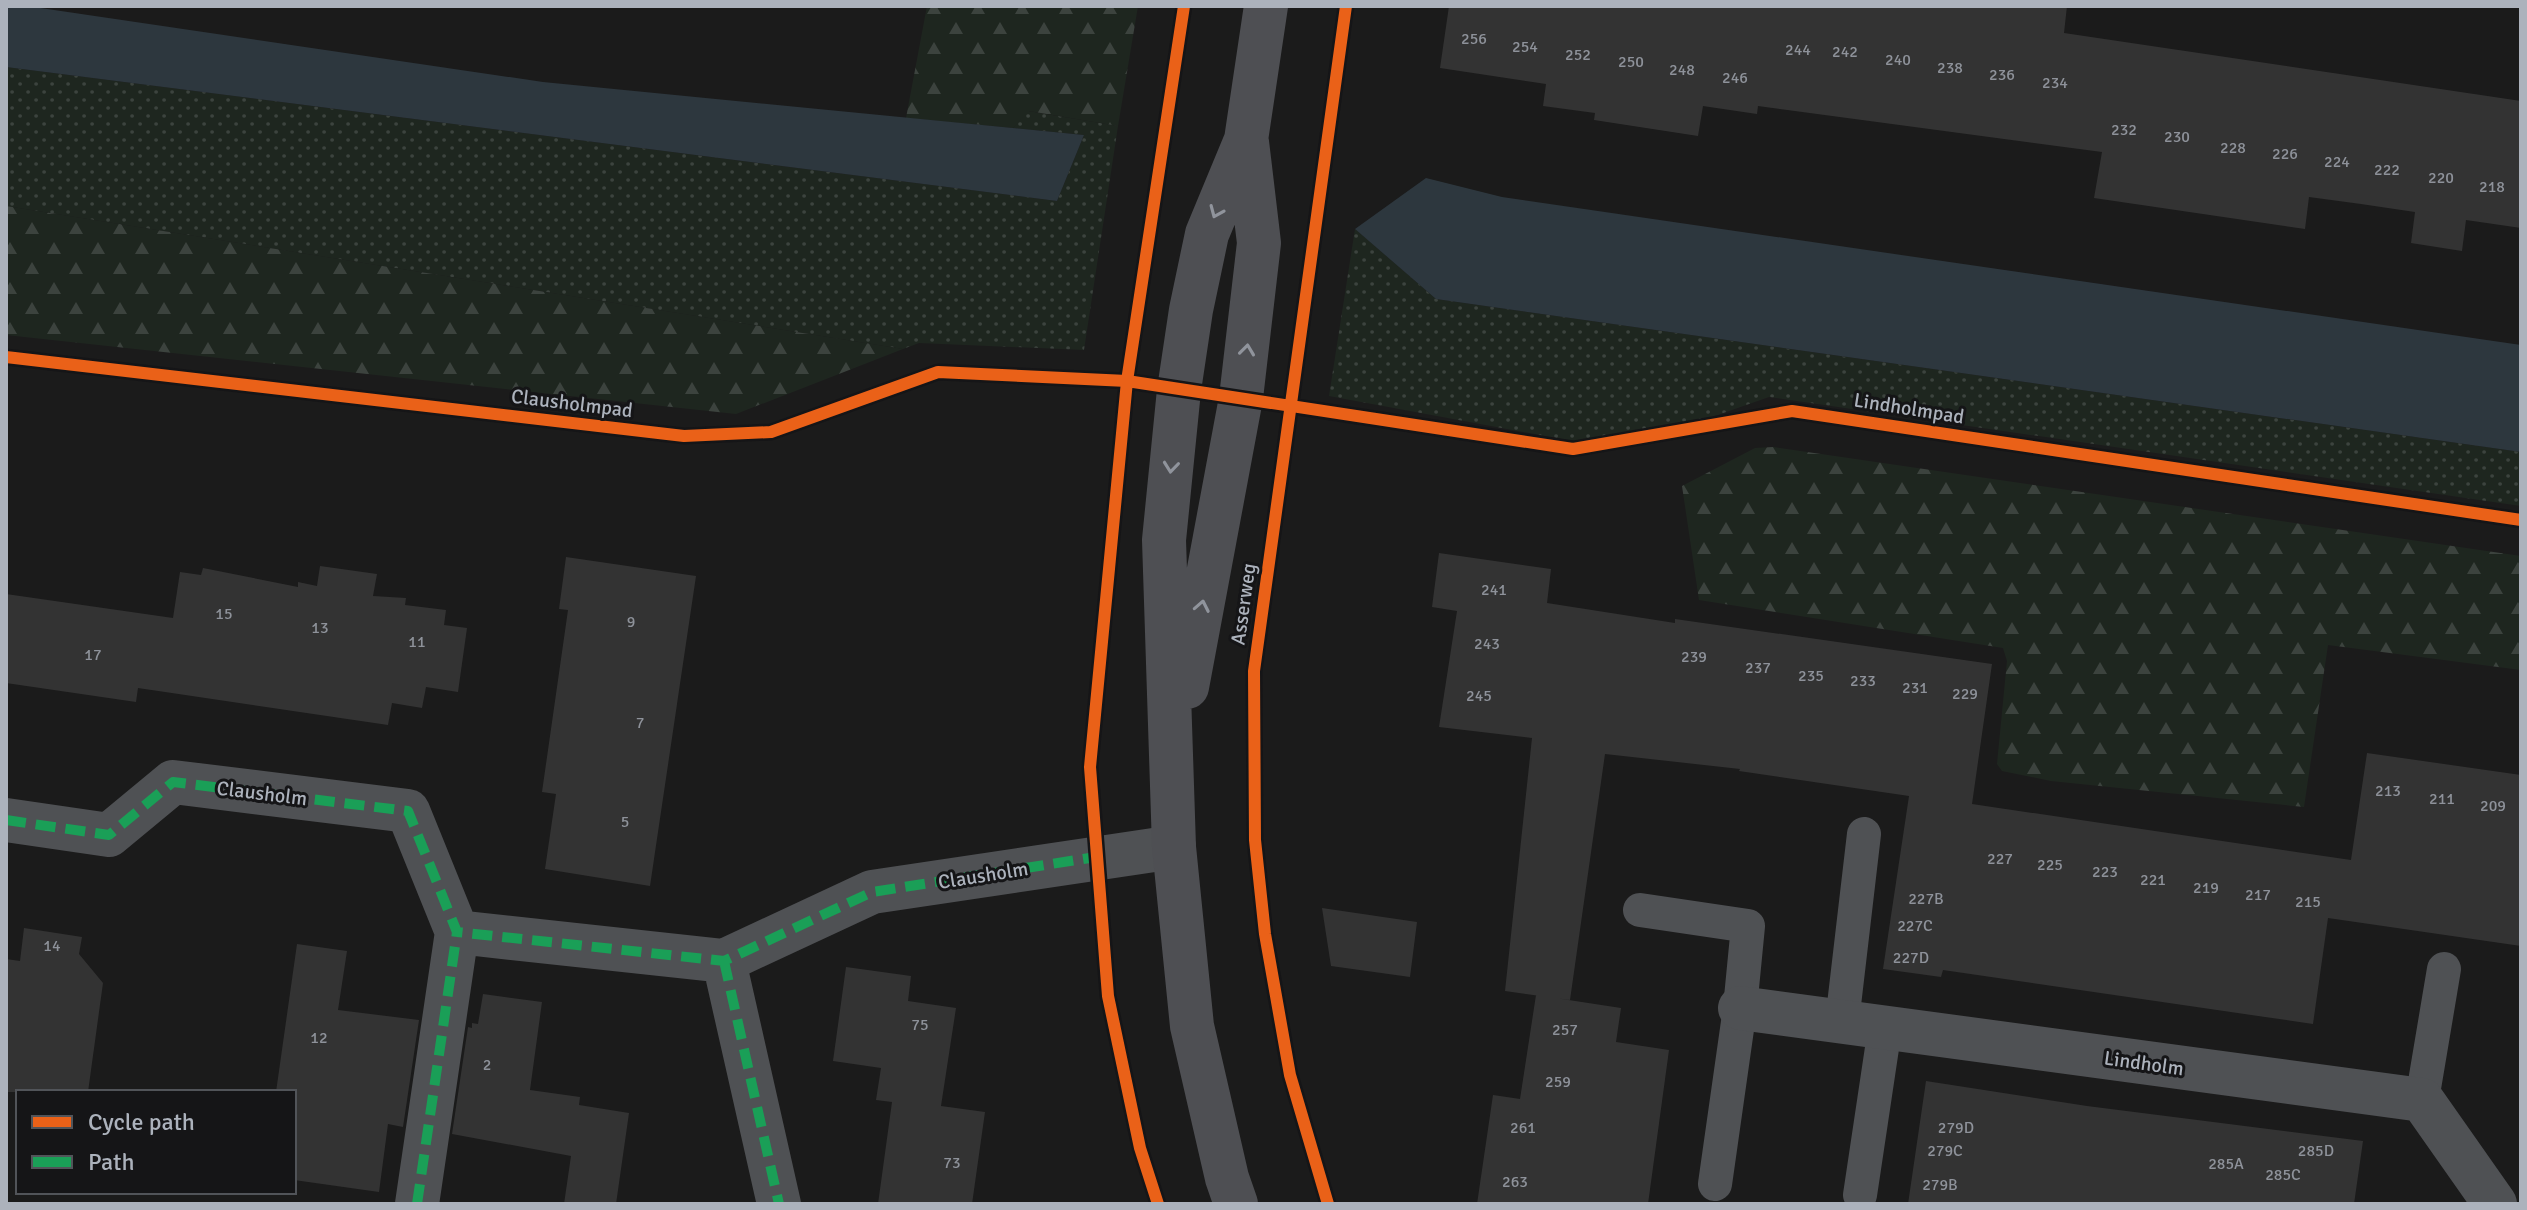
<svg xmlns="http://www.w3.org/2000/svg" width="2527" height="1210" viewBox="0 0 2527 1210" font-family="Signika,sans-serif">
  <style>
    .grass { fill: url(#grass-dots) }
    .forest { fill: url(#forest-firs) }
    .water { fill: #2d373e }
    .building { fill: #333 }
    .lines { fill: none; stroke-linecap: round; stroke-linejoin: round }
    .lane { stroke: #4f5154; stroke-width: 34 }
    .street { stroke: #4f5154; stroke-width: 44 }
    .secondary { stroke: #4e4f53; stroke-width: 44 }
    .quiet { stroke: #1a9f57; stroke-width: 10; stroke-dasharray: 20 10; stroke-linecap: butt }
    .cycleway-casing { stroke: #151517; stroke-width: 17 }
    .cycleway { stroke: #ea6118; stroke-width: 12 }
    .oneway { stroke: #90949c }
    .labels { text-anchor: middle; stroke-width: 6; stroke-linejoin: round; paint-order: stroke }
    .number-label { font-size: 16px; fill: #8e929a }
    .street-label { font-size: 20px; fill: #acb2bc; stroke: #151517 }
  </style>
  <defs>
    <pattern id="grass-dots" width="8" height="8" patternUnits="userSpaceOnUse" patternTransform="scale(2)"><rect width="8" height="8" fill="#1e261f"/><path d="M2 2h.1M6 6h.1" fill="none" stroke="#3c433e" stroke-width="1.8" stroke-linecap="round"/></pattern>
    <pattern id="forest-firs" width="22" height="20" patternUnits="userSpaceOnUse" patternTransform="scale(2)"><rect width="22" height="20" fill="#1e261f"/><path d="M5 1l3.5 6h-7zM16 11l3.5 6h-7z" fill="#3c433e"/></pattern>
  </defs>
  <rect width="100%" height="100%" fill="#1b1b1b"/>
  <path class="grass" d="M6 67 1057 201 1084 135 1013 128 1028 111 1118 126 1084 350 919 343 903 349 6 206Z
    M1355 229 1436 299 2521 452V506L1769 397 1638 443 1605 447 1329 396Z"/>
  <path class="forest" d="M927 6H1138L1118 126 1029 111 1013 128 906 118Z
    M6 207V206L903 349 736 414 6 335Z
    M1773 447 2521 556V670L2328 645 2304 807 2051 781 2002 771 1997 764 2007 661 2003 648 1699 600 1682 486 1755 448Z"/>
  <path class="water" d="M6 6H27L543 82 1084 135 1057 201 6 67Z
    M1426 178 1502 197 2521 345V452L1436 299 1355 229Z"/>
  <path class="building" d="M1449 6H2067L2064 33 2521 101V228L2466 220 2462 251 2411 243 2415 212 2361 204 2309 197 2305 229 2094 198 2102 152 1758 106 1757 114 1703 106 1698 136 1594 120 1595 113 1543 106 1546 84 1440 68Z
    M1439 553 1551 569 1547 603 1675 623V619L1992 664 1972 804 2351 860 2367 753 2521 775V946L2328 918 2313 1024 1943 970 1941 977 1883 969 1909 796 1739 771 1740 769 1605 754 1570 1000 1505 991 1532 738 1439 727 1457 611 1432 607Z
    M566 557 696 576 650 886 545 869 556 794 542 792 568 610 559 609Z
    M320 566 377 574 373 596 406 598 405 605 446 610 444 625 467 628 458 692 426 687 422 708 392 703 388 725 138 688 136 702 6 683V594L173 618 180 572 201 575 203 568 298 587V582L317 586Z
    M1322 908 1417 922 1410 977 1331 966Z
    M24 928 82 937 79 954 103 983 88 1092H6V959L20 961Z
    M297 944 347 951 338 1010 419 1020 403 1127 388 1124 379 1192 294 1180V1092H276Z
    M846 967 911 976 908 1001 956 1008 941 1106 985 1112 972 1204H878L892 1102 876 1100 881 1068 833 1061Z
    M483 994 542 1002 530 1090 580 1097 579 1105 629 1113 616 1204H564L571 1156 452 1134 468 1027 472 1028V1023L478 1024Z
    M1536 995 1621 1008 1616 1042 1669 1050 1648 1204H1477L1493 1095 1520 1099Z
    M1926 1081 2087 1106 2363 1141 2354 1204H1908Z"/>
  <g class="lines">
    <path class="lane" d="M1640 910 1748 926 1740 1008 1715 1184
      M1842 1022 1864 834
      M2422 1100 2444 969
      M1860 1195 1885 1028"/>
    <path class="street" d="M6 820 109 835 173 782 408 811 457 932 724 961 872 892 1174 847
      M724 961 779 1204
      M1740 1008 2422 1100 2495 1204
      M417 1204 457 932"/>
    <path class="secondary" d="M1187 687 1241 398 1259 243 1247 142
      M1236 1204 1227 1178 1192 1026 1174 847 1164 540 1179 390 1191 310 1207 234 1246 140 1266 6"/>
    <path class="quiet" d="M6 820 109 835 173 782 408 811 457 932 724 961 872 892 1096 857
      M724 961 779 1204
      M417 1204 457 932"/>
    <defs>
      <path id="cycleway" d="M6 357 684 436 771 432 938 372 1127 381 1573 449 1792 411 2521 520
        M1158 1204 1140 1148 1108 996 1090 767 1127 381 1184 6
        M1328 1204 1290 1075 1265 934 1255 840 1254 671 1346 6"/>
    </defs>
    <use href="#cycleway" class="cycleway-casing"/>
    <use href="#cycleway" class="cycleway"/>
  </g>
  <defs><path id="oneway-chevron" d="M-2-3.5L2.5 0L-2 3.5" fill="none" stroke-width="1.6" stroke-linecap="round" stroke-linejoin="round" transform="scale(2)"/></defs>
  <g class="oneway">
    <use href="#oneway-chevron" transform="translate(1216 212) rotate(113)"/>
    <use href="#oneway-chevron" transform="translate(1247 350) rotate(-83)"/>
    <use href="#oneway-chevron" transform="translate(1171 467) rotate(96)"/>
    <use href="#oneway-chevron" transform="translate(1202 606) rotate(-79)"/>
  </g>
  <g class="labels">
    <g class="number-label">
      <text x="1474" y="44">256</text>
      <text x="1525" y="52">254</text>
      <text x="1798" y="55">244</text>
      <text x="1845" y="57">242</text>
      <text x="1578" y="60">252</text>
      <text x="1898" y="65">240</text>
      <text x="1631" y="67">250</text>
      <text x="1950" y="73">238</text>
      <text x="1682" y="75">248</text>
      <text x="2002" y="80">236</text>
      <text x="1735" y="83">246</text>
      <text x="2055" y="88">234</text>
      <text x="2124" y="135">232</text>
      <text x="2177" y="142">230</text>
      <text x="2233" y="153">228</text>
      <text x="2285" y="159">226</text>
      <text x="2337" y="167">224</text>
      <text x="2387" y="175">222</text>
      <text x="2441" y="183">220</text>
      <text x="2492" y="192">218</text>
      <text x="1494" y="595">241</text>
      <text x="224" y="619">15</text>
      <text x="631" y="627">9</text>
      <text x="320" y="633">13</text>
      <text x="417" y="647">11</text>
      <text x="1487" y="649">243</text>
      <text x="93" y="660">17</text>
      <text x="1694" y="662">239</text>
      <text x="1758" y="673">237</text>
      <text x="1811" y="681">235</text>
      <text x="1863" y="686">233</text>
      <text x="1915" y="693">231</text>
      <text x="1965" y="699">229</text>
      <text x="1479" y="701">245</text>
      <text x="640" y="728">7</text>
      <text x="2388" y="796">213</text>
      <text x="2442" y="804">211</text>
      <text x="2493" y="811">209</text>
      <text x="625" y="827">5</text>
      <text x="2000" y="864">227</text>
      <text x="2050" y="870">225</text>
      <text x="2105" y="877">223</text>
      <text x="2153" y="885">221</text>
      <text x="2206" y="893">219</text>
      <text x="2258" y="900">217</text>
      <text x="1926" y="904">227B</text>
      <text x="2308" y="907">215</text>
      <text x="1915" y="931">227C</text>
      <text x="52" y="951">14</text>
      <text x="1911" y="963">227D</text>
      <text x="920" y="1030">75</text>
      <text x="1565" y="1035">257</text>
      <text x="319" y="1043">12</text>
      <text x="487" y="1070">2</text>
      <text x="1558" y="1087">259</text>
      <text x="1523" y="1133">261</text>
      <text x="1956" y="1133">279D</text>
      <text x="1945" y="1156">279C</text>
      <text x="2316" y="1156">285D</text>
      <text x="952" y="1168">73</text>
      <text x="2226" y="1169">285A</text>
      <text x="2283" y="1180">285C</text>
      <text x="1515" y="1187">263</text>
      <text x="1940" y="1190">279B</text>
    </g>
    <g class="street-label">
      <text transform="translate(572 403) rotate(7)" y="7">Clausholmpad</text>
      <text transform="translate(1909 408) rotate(9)" y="7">Lindholmpad</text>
      <text transform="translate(1243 604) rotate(-82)" y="7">Asserweg</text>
      <text transform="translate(262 793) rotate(7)" y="7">Clausholm</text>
      <text transform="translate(983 875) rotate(-9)" y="7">Clausholm</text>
      <text transform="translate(2144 1063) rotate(8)" y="7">Lindholm</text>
    </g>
  </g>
  <rect width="2527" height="1210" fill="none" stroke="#acb2bc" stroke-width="16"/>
  <rect x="16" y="1090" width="280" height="104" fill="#151517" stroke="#515459" stroke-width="2"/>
  <rect x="32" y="1116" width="40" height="12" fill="#ea6118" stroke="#515459" stroke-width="2"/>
  <text x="88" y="1130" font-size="24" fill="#acb2bc">Cycle path</text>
  <rect x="32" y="1156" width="40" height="12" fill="#1a9f57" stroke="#515459" stroke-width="2"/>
  <text x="88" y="1170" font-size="24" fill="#acb2bc">Path</text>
</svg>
